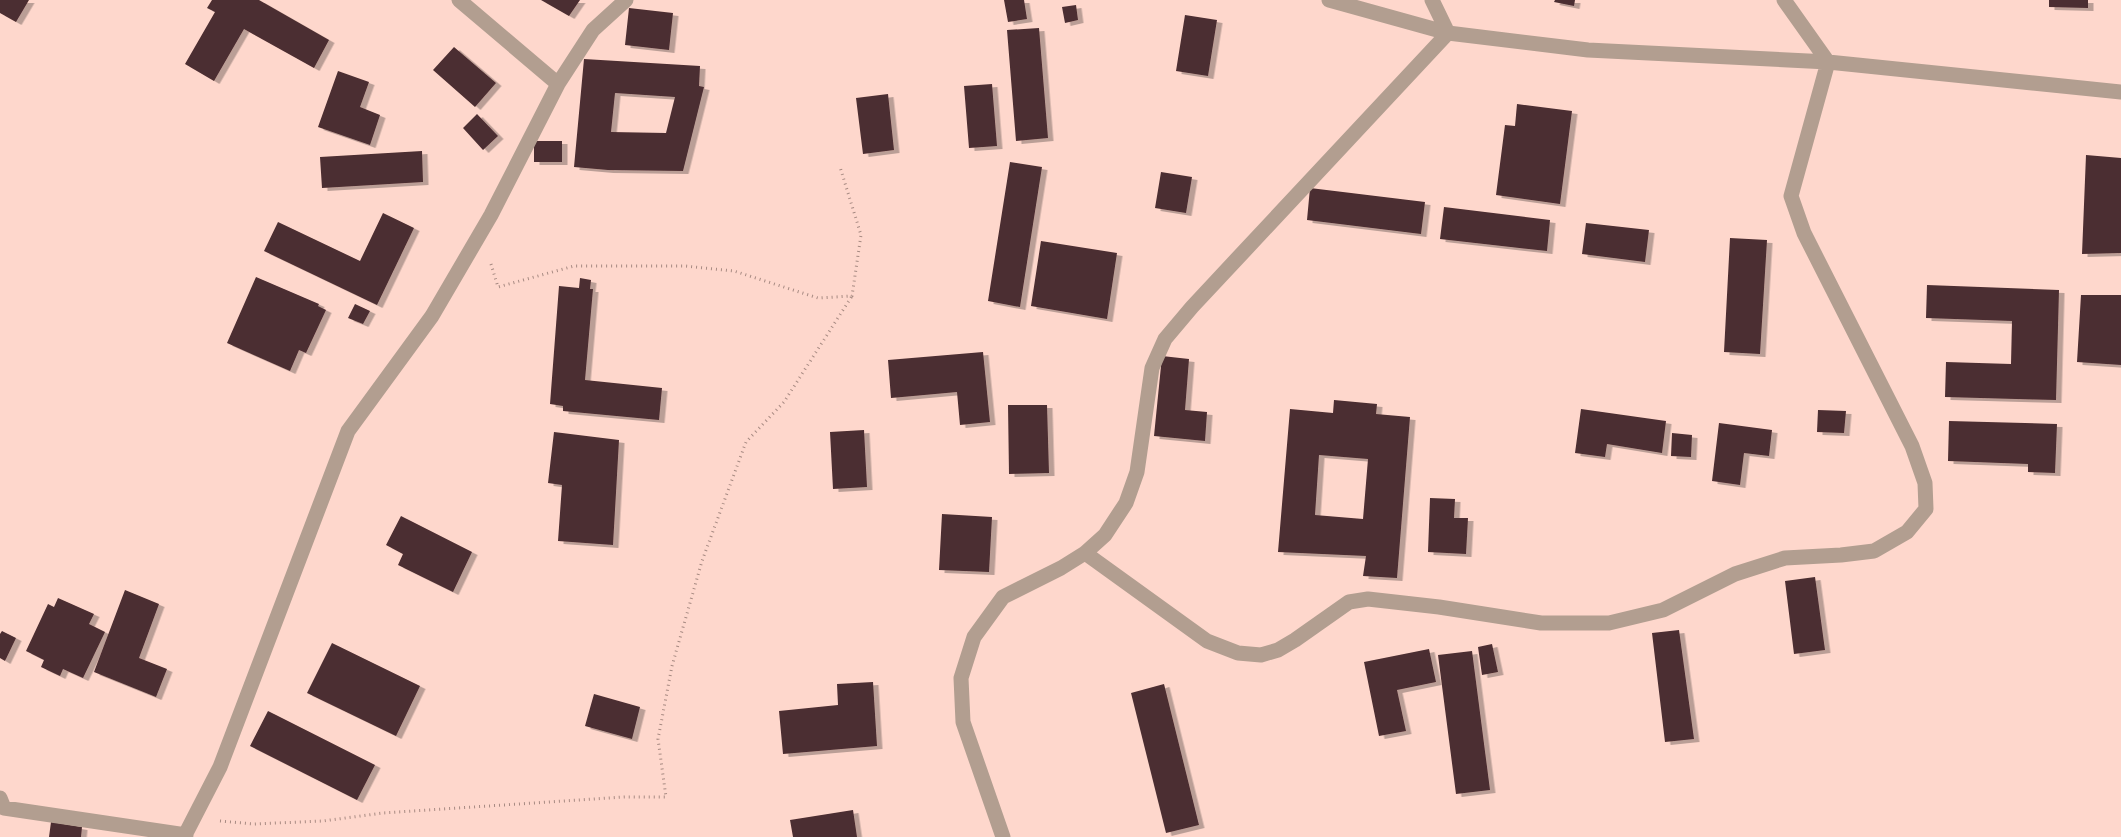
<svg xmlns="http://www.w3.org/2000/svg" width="2121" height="837" viewBox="0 0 2121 837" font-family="'Work Sans',sans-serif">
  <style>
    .building { fill: #4c2d30; fill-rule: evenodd; filter: url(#shadow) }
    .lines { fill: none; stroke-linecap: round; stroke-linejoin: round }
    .path { stroke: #a78a82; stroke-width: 3; stroke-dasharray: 1 4; stroke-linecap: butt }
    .minor { stroke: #b29e90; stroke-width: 15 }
  </style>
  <defs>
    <filter id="shadow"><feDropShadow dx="5.5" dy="3" stdDeviation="0" flood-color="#0004"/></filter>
  </defs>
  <rect width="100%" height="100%" fill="#fed7cc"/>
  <path class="building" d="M0 0H29L16 22 0 13Z
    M212 0H259L329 40 314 68 244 29 214 81 185 64 215 12 207 8Z
    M541 0H580L569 16Z
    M1004 0H1024L1027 19 1008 22Z
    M1555 0H1575L1574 6 1554 2Z
    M2049 0H2088V8L2049 7Z
    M1076 5 1078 20 1065 23 1062 7Z
    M629 8 673 13 669 50 625 45Z
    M1185 15 1217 20 1208 76 1176 71Z
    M1039 28 1048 138 1016 141 1007 30Z
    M454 47 496 83 475 107 433 70Z
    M584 59 700 66 699 86 704 87 683 171 608 170 574 167ZM615 93 675 97 666 133 611 132Z
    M338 71 369 82 360 107 380 115 370 145 318 127Z
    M992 84 997 146 969 148 964 86Z
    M888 94 894 150 863 154 856 98Z
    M1517 104 1572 111 1560 204 1496 195 1505 125 1515 126Z
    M477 114 498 136 483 150 463 128Z
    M534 141H562V162H534Z
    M422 151 423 182 322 188 320 157Z
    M2086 155 2121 158V253L2082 254Z
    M1010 162 1042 167 1020 307 988 301Z
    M1161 172 1192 177 1186 213 1155 208Z
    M1310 188 1425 202 1421 234 1307 220Z
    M1444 207 1550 220 1547 251 1440 239Z
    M383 213 414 228 377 305 264 251 278 222 360 261Z
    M1586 223 1649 230 1645 262 1582 254Z
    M1730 238 1767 240 1760 354 1724 352Z
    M1041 241 1117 253 1107 319 1031 306Z
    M256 277 319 304 318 306 326 310 306 353 299 350 290 371 227 343Z
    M580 278 591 280 590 289H593L585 380 662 388 659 420 563 411V406L550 404 559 286 579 288Z
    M1927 285 2059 290 2056 400 1945 397 1946 362 2011 364 2012 321 1926 318Z
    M2081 295H2121V365L2077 362Z
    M355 304 370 311 363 324 348 318Z
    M983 352 990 422 960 425 957 392 891 398 888 360Z
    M1162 356 1189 359 1185 410 1207 412 1205 441 1154 436Z
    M1334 400 1377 404 1376 414 1410 417 1397 578 1363 576 1366 556 1278 552 1290 409 1333 413ZM1319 455 1368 459 1363 519 1315 515Z
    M1008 405H1047L1049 473 1009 474Z
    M1581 409 1666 421 1662 453 1607 444 1605 457 1575 453Z
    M1818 410 1846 411 1844 433 1817 432Z
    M1949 421 2057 424 2055 473 2028 472V464L1948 461Z
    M1719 423 1772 430 1769 456 1744 453 1740 485 1712 481Z
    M864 430 867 487 833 489 830 432Z
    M554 432 619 440 613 545 558 541 562 485 548 483Z
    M1672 433 1692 435 1691 457 1671 456Z
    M1430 498 1455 499 1454 518H1468L1466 554 1428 552Z
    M942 514 992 517 989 572 939 570Z
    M401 516 472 552 453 592 398 565 403 554 386 545Z
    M1815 577 1825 650 1794 654 1785 581Z
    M125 590 159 604 139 658 167 669 156 697 94 672Z
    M58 598 94 614 89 624 105 632 83 678 63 669 60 676 41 667 44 660 26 651 48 604 54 607Z
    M1679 630 1694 739 1665 742 1652 633Z
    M2 631 16 638 5 661 0 658V634Z
    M332 643 420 686 396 736 307 693Z
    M1492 644 1498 672 1482 675 1478 647Z
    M1429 649 1436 682 1397 690 1406 731 1379 736 1364 662Z
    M1472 651 1490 790 1456 794 1438 655Z
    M873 682 877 746 783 754 779 711 838 705 837 684Z
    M1164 684 1199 825 1166 833 1131 693Z
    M594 694 640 707 632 739 585 726Z
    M268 711 375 765 357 800 250 746Z
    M853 810 857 837H793L790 820Z
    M51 822 82 827 81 837H49Z"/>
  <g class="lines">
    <path class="path" d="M491 264 498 287 574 266H685L734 271 818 298 852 296 861 235 840 167
      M220 821 254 824 323 821 383 813 443 809 624 797H666L658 739 672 666 702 561 746 442 784 402 852 296"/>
    <path class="minor" d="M459 0 558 84
      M1329 0 1448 33 1588 50 1828 62 2121 92
      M1085 553 1207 641 1238 653 1261 655 1278 650 1295 640 1349 602 1368 599 1439 607 1541 623H1609L1663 610 1735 574 1785 558 1841 555 1874 551 1907 532 1926 509 1925 483 1912 446 1804 233 1791 196 1828 62 1784 0
      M0 798 4 808 186 835
      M184 837 220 767 348 431 432 316 491 215 558 84 593 30 626 0
      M1003 837 963 722 961 678 974 637 1003 597 1061 568 1085 553 1105 535 1126 503 1137 472 1152 368 1165 339 1192 307 1448 33 1432 0"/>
  </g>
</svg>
